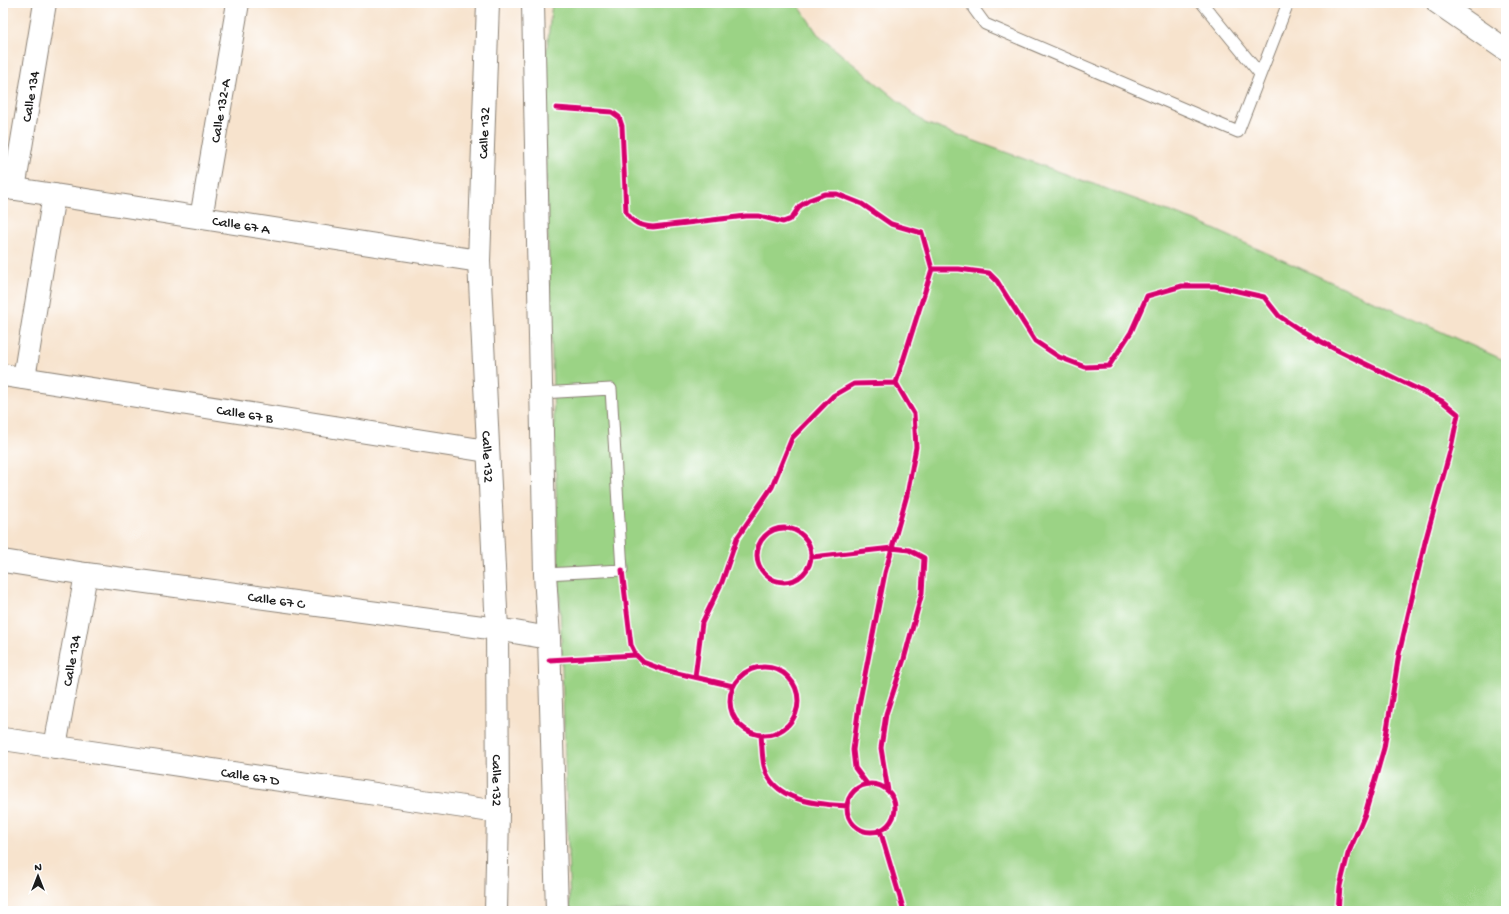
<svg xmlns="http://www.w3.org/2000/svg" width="1509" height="914" viewBox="0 0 1509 914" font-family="'Gochi Hand',sans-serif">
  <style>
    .green { fill: #9bd385; stroke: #5c7850 }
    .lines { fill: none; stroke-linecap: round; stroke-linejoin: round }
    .lane-casing { stroke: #8a8074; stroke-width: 13 }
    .street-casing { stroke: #8a8074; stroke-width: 24 }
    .secondary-casing { stroke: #8a8074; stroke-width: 24 }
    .lane { stroke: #fff; stroke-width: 11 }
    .street { stroke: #fff; stroke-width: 22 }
    .secondary { stroke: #fff; stroke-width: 22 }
    .cycleway-casing { stroke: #fff; stroke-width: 8 }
    .cycleway { stroke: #d6006c; stroke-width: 5 }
    .labels { text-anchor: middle; stroke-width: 4; stroke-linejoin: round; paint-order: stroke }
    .street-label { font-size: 14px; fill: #1c1c1c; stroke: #fff }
  </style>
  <rect width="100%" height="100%" fill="#fff"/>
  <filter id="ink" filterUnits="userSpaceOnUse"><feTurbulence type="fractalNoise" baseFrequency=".025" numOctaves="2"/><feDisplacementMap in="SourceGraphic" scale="8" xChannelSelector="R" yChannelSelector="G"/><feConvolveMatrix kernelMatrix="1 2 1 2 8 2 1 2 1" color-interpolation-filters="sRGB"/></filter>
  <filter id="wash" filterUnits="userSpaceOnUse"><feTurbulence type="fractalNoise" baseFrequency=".012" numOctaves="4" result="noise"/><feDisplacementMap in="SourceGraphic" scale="16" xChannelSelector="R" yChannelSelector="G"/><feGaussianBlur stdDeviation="0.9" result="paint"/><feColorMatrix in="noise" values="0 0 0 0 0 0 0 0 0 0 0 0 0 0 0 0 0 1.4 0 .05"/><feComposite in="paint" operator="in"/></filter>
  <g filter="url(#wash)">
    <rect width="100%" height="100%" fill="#f7e3cd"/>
    <path class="green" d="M552 3H797L819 36 925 123 1198 222 1506 361V911H570L543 85Z"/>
  </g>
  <g filter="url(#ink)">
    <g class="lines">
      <defs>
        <path id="lane" d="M974 3V9L985 24 1238 132 1288 3
          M1202 3 1260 74
          M541 393 611 389 622 570 545 574"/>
        <g id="street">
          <path d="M1438 3 1506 50"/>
          <path id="s1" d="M3 187 479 261"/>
          <path id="s2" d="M14 189 45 3"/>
          <path id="s3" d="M201 218 238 3"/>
          <path id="s4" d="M3 375 487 451"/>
          <path d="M24 378 54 195"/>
          <path id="s5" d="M3 561 86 574 497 629 549 638"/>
          <path id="s6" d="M3 739 498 812"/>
          <path id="s7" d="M55 747 86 574"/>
        </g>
        <g id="secondary">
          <path id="s8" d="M488 3 479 261 497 629 498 812 496 911"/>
          <path d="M533 3 545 574 549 638 557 911"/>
        </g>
      </defs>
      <use href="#lane" class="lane-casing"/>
      <use href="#street" class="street-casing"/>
      <use href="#secondary" class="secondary-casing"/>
      <use href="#lane" class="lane"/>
      <use href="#street" class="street"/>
      <use href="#secondary" class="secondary"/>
      <defs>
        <path id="cycleway" d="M556 108 612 112 619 117 622 126 626 212C633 223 640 226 653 227L746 216H759L783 222 791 219 800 206 809 200 825 194H837L862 204 891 224 922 233 932 269 896 383 854 384 833 396 792 438 772 487 737 538 722 582 702 623 695 677
          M932 269H959L989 273 997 281 1035 341 1059 357 1085 367 1109 366 1131 332 1147 296 1182 286H1215L1264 297 1279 316 1300 330 1335 349 1442 401 1458 414 1451 448 1425 542 1399 654 1384 748 1365 814 1348 854 1340 886 1338 911
          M757 555a27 27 0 1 1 54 0a27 27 0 1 1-54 0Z
          M812 557 892 548 909 550 924 558 922 593 904 659 886 714 881 748 888 791
          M622 570 631 645 636 655 643 662 664 670 733 686
          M549 660 636 655
          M730 701a34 34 0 1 1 68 0a34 34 0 1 1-68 0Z
          M761 735C762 745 762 757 764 766 773 802 818 804 847 806
          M867 784 855 768 853 750 859 705 885 573 907 495 916 447 914 414 896 383
          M847 808a24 24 0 1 1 48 0a24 24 0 1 1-48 0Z
          M880 830 904 911"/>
      </defs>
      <use href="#cycleway" class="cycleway-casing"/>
      <use href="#cycleway" class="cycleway"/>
    </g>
  </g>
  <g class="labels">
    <g class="street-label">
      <text dy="5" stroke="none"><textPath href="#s2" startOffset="94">Calle 134</textPath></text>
      <text dy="5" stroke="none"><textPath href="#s3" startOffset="109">Calle 132-A</textPath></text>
      <text transform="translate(483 133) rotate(-88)" y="5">Calle 132</text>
      <text dy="5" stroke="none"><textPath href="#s1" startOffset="241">Calle 67 A</textPath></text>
      <text dy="5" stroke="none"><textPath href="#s4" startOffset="245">Calle 67 B</textPath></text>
      <text dy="5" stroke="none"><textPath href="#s8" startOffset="454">Calle 132</textPath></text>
      <text dy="5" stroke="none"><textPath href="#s5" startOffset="276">Calle 67 C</textPath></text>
      <text dy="5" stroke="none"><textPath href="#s7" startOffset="88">Calle 134</textPath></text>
      <text dy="5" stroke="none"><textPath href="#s6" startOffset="250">Calle 67 D</textPath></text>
      <text dy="5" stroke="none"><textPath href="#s8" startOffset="778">Calle 132</textPath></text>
    </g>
  </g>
  <rect width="1509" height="914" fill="none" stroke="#fff" stroke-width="16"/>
  <g transform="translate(38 876)" stroke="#ffffff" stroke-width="3" paint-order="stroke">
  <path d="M0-3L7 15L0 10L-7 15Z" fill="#1c1c1c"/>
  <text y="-6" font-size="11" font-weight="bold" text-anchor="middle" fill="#1c1c1c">N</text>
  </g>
</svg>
